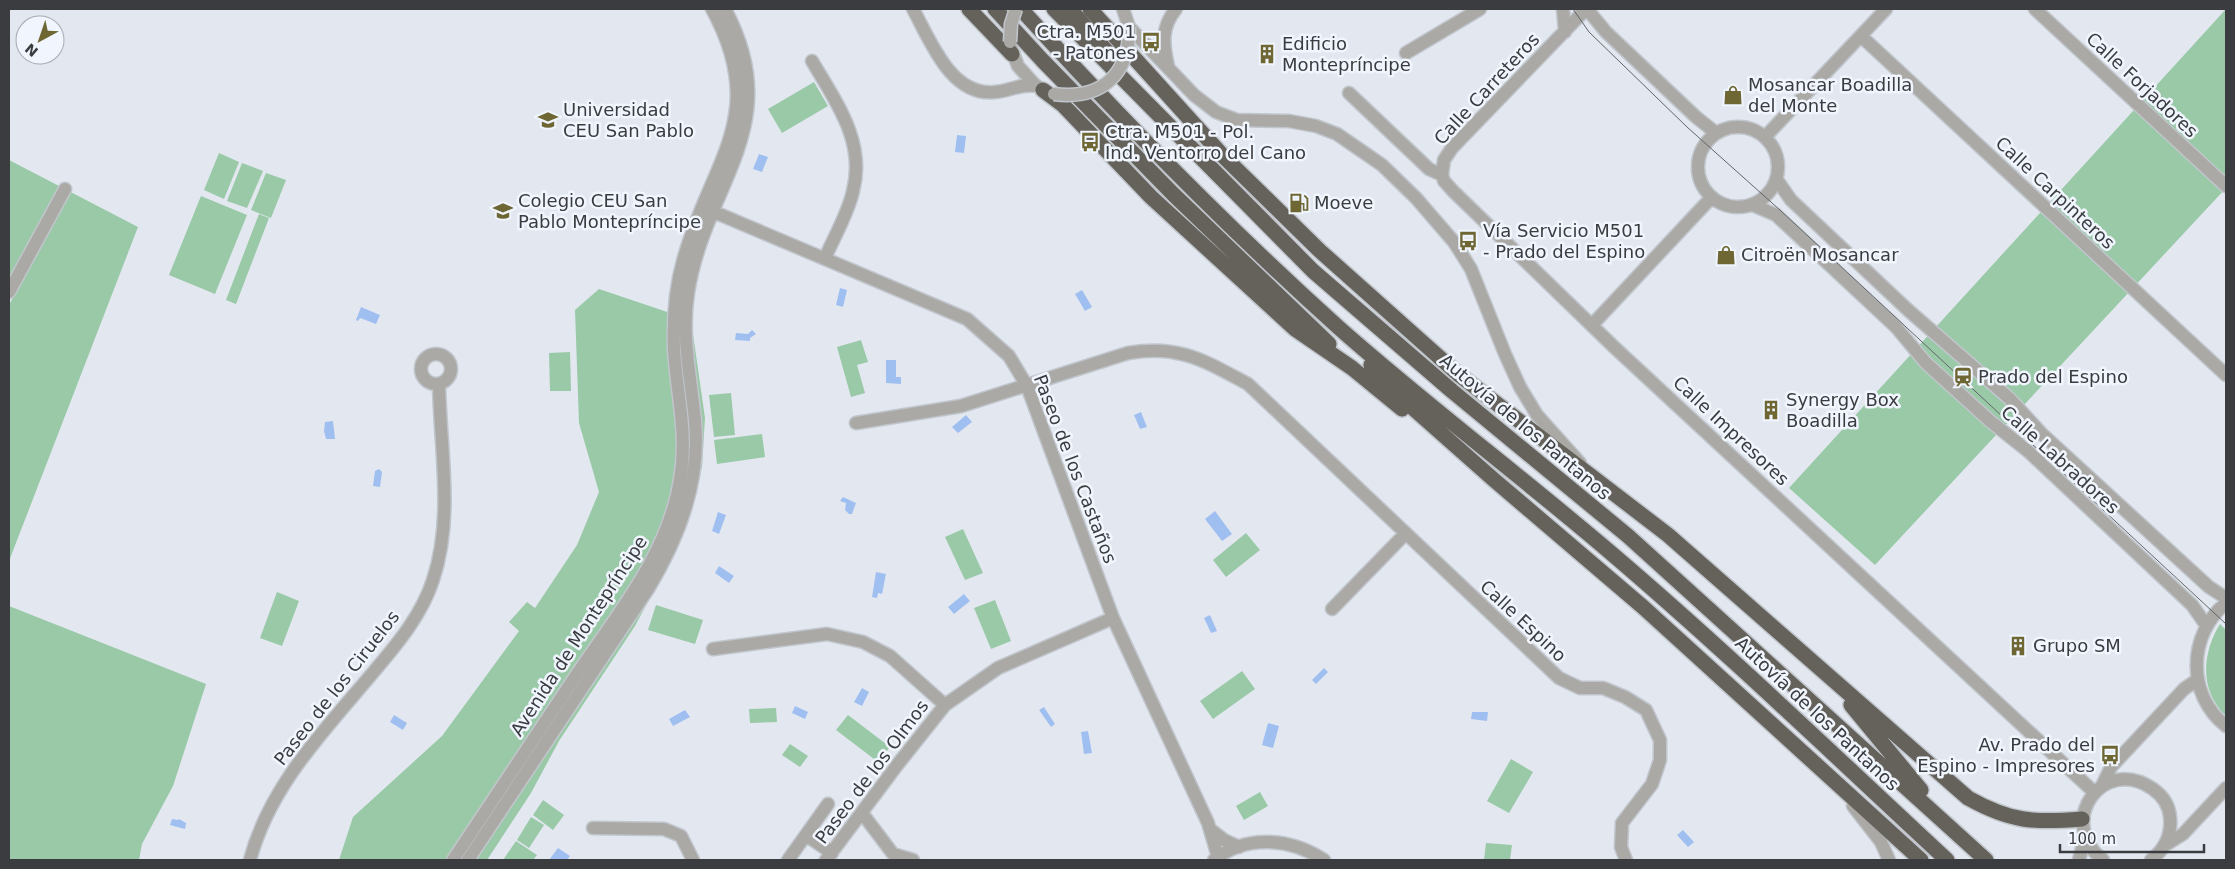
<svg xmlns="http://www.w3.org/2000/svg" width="2235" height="869" viewBox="0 0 2235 869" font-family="'DejaVu Sans',sans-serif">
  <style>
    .green { fill: #99c9a7 }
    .water { fill: #a0bff1 }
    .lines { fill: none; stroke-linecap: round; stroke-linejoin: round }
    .minor-casing { stroke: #c1c6cd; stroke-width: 15 }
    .highway-casing { stroke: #c1c6cd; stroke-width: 18 }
    .minor { stroke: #aaa9a5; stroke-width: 12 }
    .highway { stroke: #65625b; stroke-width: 15 }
    .tram { stroke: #626569; stroke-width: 1 }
    .minor-bridge-casing { stroke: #c1c6cd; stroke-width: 15; stroke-linecap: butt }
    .minor-bridge { stroke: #aaa9a5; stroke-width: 12 }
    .labels { text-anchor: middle; stroke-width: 5; stroke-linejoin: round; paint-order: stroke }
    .poi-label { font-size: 18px; fill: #3a3c3f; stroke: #f0f5fe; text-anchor: start }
    .street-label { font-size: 18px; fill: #3a3c3f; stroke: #f0f5fe }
  </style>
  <rect width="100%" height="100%" fill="#e3e8f0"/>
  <path class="green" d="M2226 9V188L1875 565 1789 488Z
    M814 82 828 106 782 133 768 109Z
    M219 153 239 162 224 199 204 190Z
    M9 160 138 227 9 561V305L17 290 9 285Z
    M242 163 263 171 247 208 227 201Z
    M266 173 286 180 271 218 251 210Z
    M201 196 247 215 215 294 169 275Z
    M259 214 269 218 236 304 226 300Z
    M599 289 691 320 705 418 702 467 681 539 635 626 559 741 531 793 487 860H339L353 817 442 736 519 631 509 622 527 602 535 608 577 545 599 492 579 423 575 310Z
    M861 340 868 362 857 365 865 393 851 397 837 347Z
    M570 352 571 391H550L549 353Z
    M731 393 735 435 714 437 709 395Z
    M762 434 765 457 717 464 714 440Z
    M963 529 983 573 965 580 945 537Z
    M1246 533 1260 550 1226 577 1213 560Z
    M277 592 299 601 282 646 260 638Z
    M995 600 1011 641 991 649 974 608Z
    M656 605 703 620 695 644 648 630Z
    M9 606 206 684 173 786 142 844 139 860H9Z
    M2220 624 2226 630V716C2199 691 2202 653 2220 624Z
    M1242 671 1255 689 1213 719 1200 701Z
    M776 708 777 722 750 723 749 709Z
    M848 715 890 747 878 762 836 730Z
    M790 744 808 756 800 767 782 755Z
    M1511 759 1533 772 1509 813 1487 801Z
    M1260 792 1268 806 1244 820 1236 806Z
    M543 800 564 815 553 830 533 815Z
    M531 817 544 825 529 848 517 840Z
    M516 841 537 855 533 860H503Z
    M1486 843 1512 845 1510 860H1484Z"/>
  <path class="water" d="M957 135 966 136 964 153 955 152Z
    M759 154 768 157 762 172 753 169Z
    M840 288 847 290 843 307 836 305Z
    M1082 290 1092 307 1085 311 1075 294Z
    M361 307 380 315 376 324 360 318 358 321 356 320Z
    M752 330 756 334 750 338V341L735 340 736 333 748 334Z
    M886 360H896V377H901V384L886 383Z
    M1141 412 1147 427 1140 429 1134 415Z
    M966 415 972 422 958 433 952 427Z
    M333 421 335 439H326L324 431 325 422Z
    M379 469 382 472 380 487 373 486 375 471Z
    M843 497 856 503 852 514H849L845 510 846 503 840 501Z
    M1215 511 1232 534 1222 541 1205 519Z
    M718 512 726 515 719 534 712 531Z
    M719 566 734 576 729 583 715 573Z
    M876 572 886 574 882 594 878 593 877 598 872 597Z
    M964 594 970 601 954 614 948 607Z
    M1210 615 1217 631 1211 633 1204 618Z
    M1324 668 1328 672 1316 684 1312 680Z
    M862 688 869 692 862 706 854 702Z
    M795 706 808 712 805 719 792 713Z
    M1044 707 1055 724 1051 727 1039 710Z
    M685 710 690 717 673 726 669 719Z
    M1472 712H1488L1487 721 1471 719Z
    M394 715 407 723 403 730 390 722Z
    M1268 723 1279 726 1273 748 1262 745Z
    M1088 731 1092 753 1084 754 1081 732Z
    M172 819 178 820 179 819 186 823 185 829 170 825Z
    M1683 830 1694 842 1688 847 1677 835Z
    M558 848 570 856 567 860H549Z"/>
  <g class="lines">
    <defs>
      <path id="minor" d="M913 9C930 40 951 97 995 92 1010 91 1021 83 1037 86
        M1123 9 1129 27 1194 95 1216 112 1237 120 1289 121 1316 126 1337 134 1382 165 1416 198 1454 242 1471 269 1505 354 1520 387 1537 415 1580 463
        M1563 9 1565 32
        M1587 9 1606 32 1696 117 1716 133
        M2035 9 2226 186
        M1861 36 2226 375
        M1010 45 1018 66 1036 86
        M1406 53 1480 9
        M812 61C836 102 866 142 853 191 848 214 834 237 825 258
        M1168 66C1163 44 1161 27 1176 9
        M1349 93 1429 169 1442 175 1444 181 1453 191 1614 347 2094 792
        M1698 167a40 40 0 1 1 80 0a40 40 0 1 1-80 0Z
        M1765 137 1886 9
        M1442 175 1444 160 1452 148 1586 9
        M1777 180 1791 200 1908 310 2010 399 2042 434 2209 587 2226 598
        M1753 205 1776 215 1896 327 1926 363 1990 421 2029 452 2192 605 2206 625
        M707 209 967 319 1009 356 1027 386 1113 618 1208 823 1218 857
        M9 292 65 189
        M1592 325 1711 198
        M421 369a15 15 0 1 1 30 0a15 15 0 1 1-30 0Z
        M856 423 961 406 1128 353C1179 344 1205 361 1248 384L1559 678 1580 688H1603L1625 697 1646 710 1660 740V760L1652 784 1622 823 1621 847 1626 860
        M2226 603C2188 634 2186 695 2226 726
        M1332 609 1406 533
        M713 649 827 634 863 642 890 656 945 705
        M2102 786 2111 767 2184 689 2197 680
        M1853 806 1881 842 1889 860
        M862 813 893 854 913 860
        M593 828 664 829 681 836 693 860
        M1211 830 1224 840 1239 847
        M806 835 832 853
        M2167 844 2183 834 2226 788
        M250 860C270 784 327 728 376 669 399 642 422 614 433 580 454 517 440 449 439 384
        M453 860C494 799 535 738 575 677 616 616 668 555 680 480 688 434 677 395 674 350 673 321 675 289 683 261 710 161 771 117 712 9
        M468 860 648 589C679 538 701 481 695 421 691 378 681 336 688 293 705 183 788 126 725 9
        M788 860 828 804
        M826 860 898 764 945 705 998 668 1113 618
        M1214 860C1247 834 1290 838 1324 860
        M2079 860 2085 837
        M2103 860C2055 822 2103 754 2153 789 2163 796 2169 805 2170 817 2172 835 2165 849 2151 860"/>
      <path id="highway" d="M969 9 1012 54
        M995 9 1043 61 1173 194 1329 344
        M1021 9C1121 119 1227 227 1338 327 1426 405 1521 476 1611 553 1726 651 1836 757 1947 860
        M1054 9 1313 271 1452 391 1628 536 1986 860
        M1070 9 1110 55
        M1090 9 1223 156 1320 251 1458 374 1668 535 1968 798C2011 822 2034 823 2082 819
        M1043 90 1063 105 1151 197 1295 329 1352 368 1402 409
        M1371 365 1406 402 1493 479 1643 607 1921 860
        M1851 705 1921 790"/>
    </defs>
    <use href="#minor" class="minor-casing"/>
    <use href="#highway" class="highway-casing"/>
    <use href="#minor" class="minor"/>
    <use href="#highway" class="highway"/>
    <path class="tram" d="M1573 9 1589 32 1687 127 1781 211 2226 624"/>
    <defs>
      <path id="minor-bridge" d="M1010 42 1011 24 1016 9
        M1054 94C1101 100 1130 75 1129 27"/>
    </defs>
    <use href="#minor-bridge" class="minor-bridge-casing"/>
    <use href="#minor-bridge" class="minor-bridge"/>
  </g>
  <defs>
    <symbol id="bus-bare" viewBox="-9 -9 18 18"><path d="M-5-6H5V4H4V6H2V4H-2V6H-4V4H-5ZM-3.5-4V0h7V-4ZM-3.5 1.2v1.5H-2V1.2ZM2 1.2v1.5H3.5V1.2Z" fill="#6e6734" stroke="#f0f5fe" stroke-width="2.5" paint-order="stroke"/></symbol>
    <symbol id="building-bare" viewBox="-9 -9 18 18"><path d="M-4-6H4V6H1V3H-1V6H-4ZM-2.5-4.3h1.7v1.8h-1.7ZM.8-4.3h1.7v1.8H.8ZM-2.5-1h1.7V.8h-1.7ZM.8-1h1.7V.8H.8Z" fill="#6e6734" stroke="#f0f5fe" stroke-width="2.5" paint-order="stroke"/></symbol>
    <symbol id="shop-bare" viewBox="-9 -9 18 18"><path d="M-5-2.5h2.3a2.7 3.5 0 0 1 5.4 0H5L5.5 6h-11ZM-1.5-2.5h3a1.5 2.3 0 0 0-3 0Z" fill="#6e6734" stroke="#f0f5fe" stroke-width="2.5" paint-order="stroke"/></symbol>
    <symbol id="university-bare" viewBox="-9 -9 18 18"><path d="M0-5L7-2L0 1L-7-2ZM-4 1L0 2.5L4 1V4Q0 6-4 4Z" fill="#6e6734" stroke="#f0f5fe" stroke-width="2.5" paint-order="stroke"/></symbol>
    <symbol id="fuel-bare" viewBox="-9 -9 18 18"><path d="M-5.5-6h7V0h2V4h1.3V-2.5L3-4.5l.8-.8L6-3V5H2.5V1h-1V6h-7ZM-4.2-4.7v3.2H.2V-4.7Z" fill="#6e6734" stroke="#f0f5fe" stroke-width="2.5" paint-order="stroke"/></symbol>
    <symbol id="school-bare" viewBox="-9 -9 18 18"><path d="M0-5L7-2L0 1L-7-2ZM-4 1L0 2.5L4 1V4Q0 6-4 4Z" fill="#6e6734" stroke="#f0f5fe" stroke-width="2.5" paint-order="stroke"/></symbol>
    <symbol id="station-bare" viewBox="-9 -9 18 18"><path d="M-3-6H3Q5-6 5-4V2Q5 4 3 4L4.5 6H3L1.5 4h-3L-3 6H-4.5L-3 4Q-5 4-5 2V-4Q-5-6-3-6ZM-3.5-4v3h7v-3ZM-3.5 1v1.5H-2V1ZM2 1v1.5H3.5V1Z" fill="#6e6734" stroke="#f0f5fe" stroke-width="2.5" paint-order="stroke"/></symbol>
  </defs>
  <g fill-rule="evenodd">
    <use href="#bus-bare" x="1137" y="28" width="28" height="28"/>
    <use href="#building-bare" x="1253" y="40" width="28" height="28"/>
    <use href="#shop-bare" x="1719" y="81" width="28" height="28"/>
    <use href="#university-bare" x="534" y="106" width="28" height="28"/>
    <use href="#bus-bare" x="1076" y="128" width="28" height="28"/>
    <use href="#fuel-bare" x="1285" y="189" width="28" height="28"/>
    <use href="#school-bare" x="489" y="197" width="28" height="28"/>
    <use href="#bus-bare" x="1454" y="227" width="28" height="28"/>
    <use href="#shop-bare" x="1712" y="241" width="28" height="28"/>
    <use href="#station-bare" x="1949" y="363" width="28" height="28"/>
    <use href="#building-bare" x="1757" y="396" width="28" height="28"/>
    <use href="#building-bare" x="2004" y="632" width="28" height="28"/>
    <use href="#bus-bare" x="2096" y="741" width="28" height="28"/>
  </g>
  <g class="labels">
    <g class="poi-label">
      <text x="1136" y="38" text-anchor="end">Ctra. M501<tspan x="1136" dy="21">- Patones</tspan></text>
      <text x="1282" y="50">Edificio<tspan x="1282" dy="21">Montepríncipe</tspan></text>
      <text x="1748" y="91">Mosancar Boadilla<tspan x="1748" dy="21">del Monte</tspan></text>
      <text x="563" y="116">Universidad<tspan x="563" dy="21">CEU San Pablo</tspan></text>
      <text x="1105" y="138">Ctra. M501 - Pol.<tspan x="1105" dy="21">Ind. Ventorro del Cano</tspan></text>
      <text x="518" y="207">Colegio CEU San<tspan x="518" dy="21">Pablo Montepríncipe</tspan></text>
      <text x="1314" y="209">Moeve</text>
      <text x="1483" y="237">Vía Servicio M501<tspan x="1483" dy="21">- Prado del Espino</tspan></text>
      <text x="1741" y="261">Citroën Mosancar</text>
      <text x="1978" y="383">Prado del Espino</text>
      <text x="1786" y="406">Synergy Box<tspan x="1786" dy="21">Boadilla</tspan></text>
      <text x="2033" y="652">Grupo SM</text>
      <text x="2095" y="751" text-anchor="end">Av. Prado del<tspan x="2095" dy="21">Espino - Impresores</tspan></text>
    </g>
    <g class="street-label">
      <text transform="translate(2142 85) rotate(43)" y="6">Calle Forjadores</text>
      <text transform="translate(1487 89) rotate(-47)" y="6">Calle Carreteros</text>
      <text transform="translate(2055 193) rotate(43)" y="6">Calle Carpinteros</text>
      <text transform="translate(1525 427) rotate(40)" y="6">Autovía de los Pantanos</text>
      <text transform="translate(1731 431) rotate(43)" y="6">Calle Impresores</text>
      <text transform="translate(2060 460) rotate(42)" y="6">Calle Labradores</text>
      <text transform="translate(1075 469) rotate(69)" y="6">Paseo de los Castaños</text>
      <text transform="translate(1523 621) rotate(43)" y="6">Calle Espino</text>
      <text transform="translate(579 636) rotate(-57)" y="6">Avenida de Montepríncipe</text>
      <text transform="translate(337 688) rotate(-52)" y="6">Paseo de los Ciruelos</text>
      <text transform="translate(1817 714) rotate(43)" y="6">Autovía de los Pantanos</text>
      <text transform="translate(872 772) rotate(-53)" y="6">Paseo de los Olmos</text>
    </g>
  </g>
  <rect width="2235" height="869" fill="none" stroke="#3a3c3f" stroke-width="20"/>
  <g transform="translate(40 40) rotate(220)"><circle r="24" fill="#f0f5fe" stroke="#a7abb2"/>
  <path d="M0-4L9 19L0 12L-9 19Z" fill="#6e6734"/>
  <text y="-8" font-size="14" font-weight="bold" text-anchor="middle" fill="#3a3c3f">N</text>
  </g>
  <path d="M2060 844v8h144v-8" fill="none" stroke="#3a3c3f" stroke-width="2.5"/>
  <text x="2068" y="844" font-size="15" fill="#3a3c3f" stroke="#f0f5fe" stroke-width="4" paint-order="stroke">100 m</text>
</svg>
